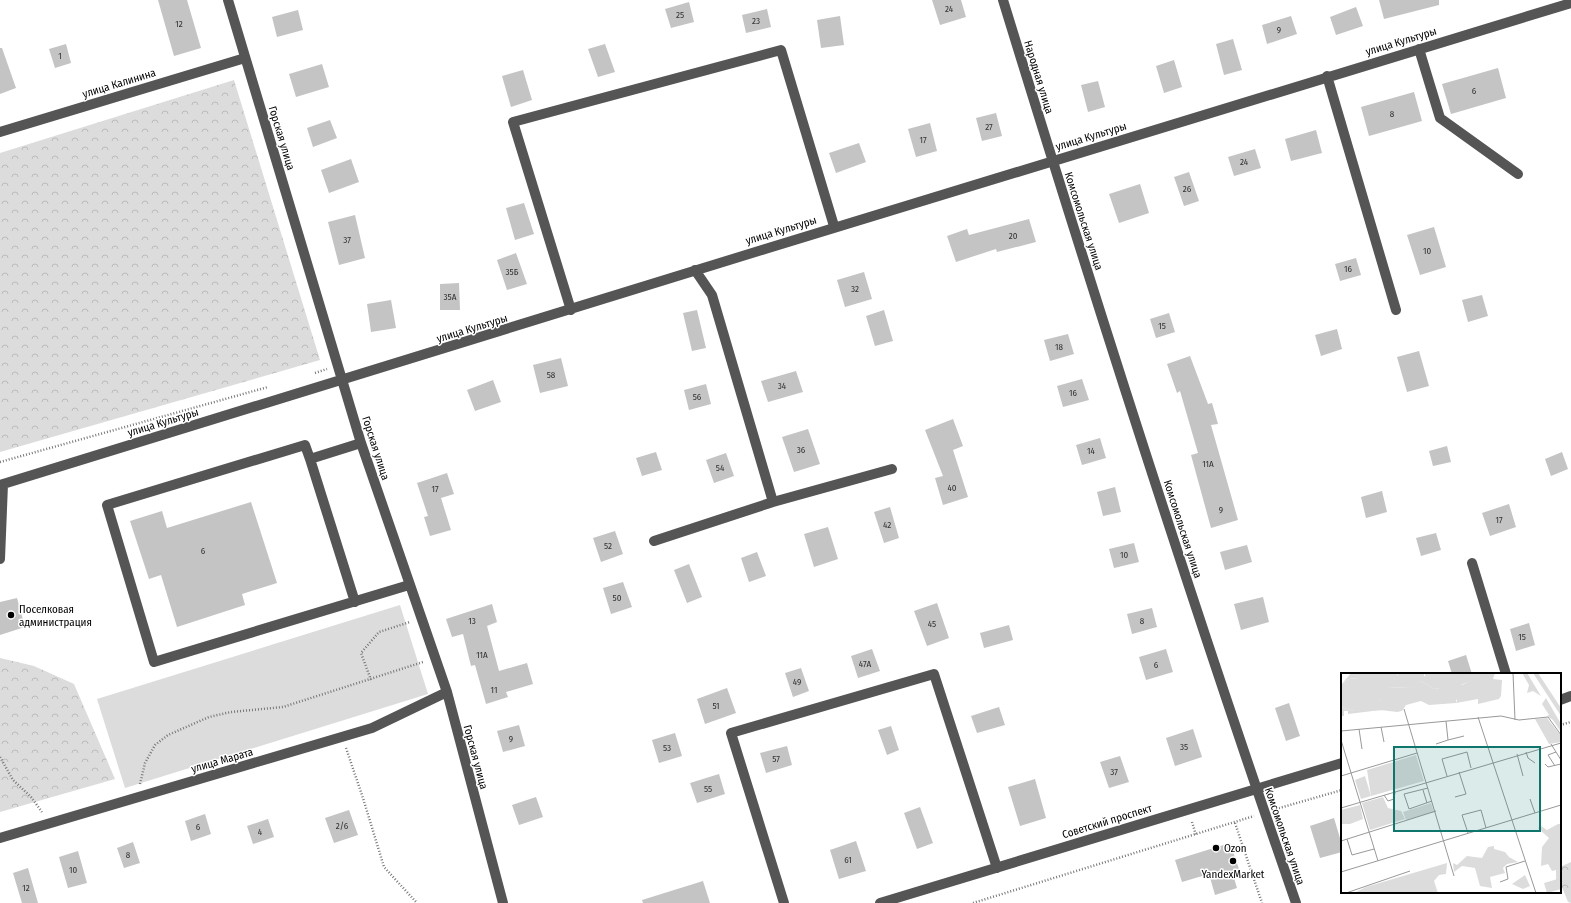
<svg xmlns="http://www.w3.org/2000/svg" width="1571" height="903" viewBox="0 0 1571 903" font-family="'Fira Sans Condensed',sans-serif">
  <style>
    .forest { fill: url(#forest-crowns) }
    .park { fill: #dcdcdc }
    .building { fill: #c4c4c4 }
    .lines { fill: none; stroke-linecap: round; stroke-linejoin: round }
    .path { stroke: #777; stroke-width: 2.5; stroke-dasharray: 1 2; stroke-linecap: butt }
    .minor { stroke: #555; stroke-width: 10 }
    .poi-dot { fill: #000; stroke: #fff; stroke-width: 1.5 }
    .labels { text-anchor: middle; stroke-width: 3; stroke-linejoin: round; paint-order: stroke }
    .number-label { font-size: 9px; fill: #313131 }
    .street-label { font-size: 11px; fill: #000; stroke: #fff }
    .poi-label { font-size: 11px; fill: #000; stroke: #fff; text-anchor: start }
    .inset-road { fill: none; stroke: #999; stroke-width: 1 }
    .view { fill: #0f766e; fill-opacity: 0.15; stroke: #0f766e; stroke-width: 2 }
    .inset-edge { fill: none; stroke: #000; stroke-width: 2 }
  </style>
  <defs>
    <pattern id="forest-crowns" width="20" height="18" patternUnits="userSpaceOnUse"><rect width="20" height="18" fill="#dcdcdc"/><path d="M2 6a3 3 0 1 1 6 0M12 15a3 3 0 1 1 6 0" fill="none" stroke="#bbb"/></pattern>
  </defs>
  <rect width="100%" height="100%" fill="#fff"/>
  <path class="forest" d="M234 80 320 360 0 452V153Z
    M0 658 34 666 74 684 115 779 0 812Z
    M1571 862V903L1568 902 1560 882V867Z"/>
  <path class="park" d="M400 605 428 694 125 788 97 699Z"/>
  <path class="building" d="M158 0H187L201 48 174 56Z
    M932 0H961L966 17 940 25Z
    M1379 0H1439V5L1384 19Z
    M689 2 694 22 671 28 665 9Z
    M1356 7 1363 26 1336 35 1330 17Z
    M767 9 771 27 746 33 742 15Z
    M298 10 303 30 277 37 272 17Z
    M840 16 844 45 821 48 817 20Z
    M1291 16 1297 34 1267 44 1262 25Z
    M1233 39 1242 70 1224 75 1216 44Z
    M66 44 71 63 55 68 49 49Z
    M605 44 615 72 598 77 588 49Z
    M0 48H2L16 88 0 94Z
    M1174 60 1182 87 1164 93 1156 66Z
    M322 64 329 87 296 97 289 74Z
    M1498 68 1506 98 1451 114 1442 84Z
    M523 70 532 100 511 107 502 76Z
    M1098 81 1105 107 1088 112 1081 85Z
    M1414 92 1422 121 1369 136 1361 107Z
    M996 113 1002 136 982 141 976 118Z
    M330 120 337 138 313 147 307 128Z
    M930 123 937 151 916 157 908 129Z
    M1316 130 1322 153 1291 161 1285 139Z
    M859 143 866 162 836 173 829 153Z
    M1255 149 1261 168 1234 176 1228 157Z
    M351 159 359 182 329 193 321 170Z
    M1189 172 1199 201 1184 206 1174 177Z
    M1140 184 1149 213 1119 223 1109 194Z
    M524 203 534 234 515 240 506 208Z
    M355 215 365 258 339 265 328 222Z
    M1029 219 1036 242 997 252 996 249 956 262 947 236 967 229 969 235Z
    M1434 227 1446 267 1420 275 1407 235Z
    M516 253 527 284 507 290 497 260Z
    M1356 258 1361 275 1340 281 1335 264Z
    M864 272 872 299 845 307 837 280Z
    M459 283 460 310H440V284Z
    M1482 295 1488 316 1468 322 1462 300Z
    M391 300 396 328 371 332 367 304Z
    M697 310 706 348 692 351 683 313Z
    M884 310 893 341 875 346 866 316Z
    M1169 313 1175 332 1156 338 1150 319Z
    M1337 329 1342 349 1321 356 1315 335Z
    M1068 334 1074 354 1050 361 1044 340Z
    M1419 351 1429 386 1407 392 1397 357Z
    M1190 356 1208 404 1212 403 1218 424 1211 425 1238 520 1211 528 1191 455 1198 453 1180 391 1177 393 1167 364Z
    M561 358 568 386 540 393 533 365Z
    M796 371 803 392 768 402 761 381Z
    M1082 379 1089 400 1063 407 1057 386Z
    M493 380 501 402 475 411 467 390Z
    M706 384 711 404 689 410 684 390Z
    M953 419 963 446 953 450 968 497 943 505 935 478 943 476 925 430Z
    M808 429 820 464 794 472 782 437Z
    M1100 438 1106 458 1082 465 1076 445Z
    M1447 446 1451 462 1433 466 1429 451Z
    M656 452 662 470 642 476 636 458Z
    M1562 452 1568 469 1551 476 1545 459Z
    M726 453 734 476 714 483 706 460Z
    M447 473 454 494 441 498 451 530 430 536 424 517 428 516 417 483Z
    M1115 487 1121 512 1103 516 1097 492Z
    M1382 491 1387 512 1366 518 1361 497Z
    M251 502 277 583 242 594 245 605 177 627 161 575 149 579 130 521 162 511 167 528Z
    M1509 504 1516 527 1490 536 1482 513Z
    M890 507 899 538 884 543 874 512Z
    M828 527 838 559 814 567 804 534Z
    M615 531 623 554 601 562 593 538Z
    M1436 533 1441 550 1421 556 1416 538Z
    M1134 543 1139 562 1114 568 1109 549Z
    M1247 545 1252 562 1225 570 1220 552Z
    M757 552 766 576 749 582 741 558Z
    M689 564 702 597 687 603 674 570Z
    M623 582 632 607 611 614 603 588Z
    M1263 597 1269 622 1241 630 1234 604Z
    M17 598 25 627 0 635V602Z
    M937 603 949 638 927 646 914 611Z
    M492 604 497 622 487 626 499 671 527 663 533 684 506 692 508 697 486 704 475 665 471 666 463 634 452 637 446 619Z
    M1152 608 1157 627 1132 634 1127 614Z
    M1529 623 1535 645 1516 651 1510 629Z
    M1009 625 1013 640 984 648 980 633Z
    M872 649 880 671 858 678 851 656Z
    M1166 649 1173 672 1146 680 1139 657Z
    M1466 655 1472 674H1452L1448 661Z
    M801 668 809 691 793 697 785 673Z
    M727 688 736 713 705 724 697 699Z
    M1289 703 1300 736 1286 741 1275 708Z
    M999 707 1005 725 977 733 971 716Z
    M519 725 525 746 503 752 497 731Z
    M891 726 899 750 887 755 878 730Z
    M1193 729 1202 757 1175 766 1166 738Z
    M675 733 682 756 659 763 652 740Z
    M787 746 792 765 766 773 760 753Z
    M1120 756 1129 782 1109 788 1100 762Z
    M719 774 725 794 697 803 690 783Z
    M1035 779 1046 818 1020 826 1008 787Z
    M536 797 543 817 519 825 512 805Z
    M920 807 933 843 917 849 904 813Z
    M349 810 358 835 334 843 325 818Z
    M205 814 211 834 191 841 185 821Z
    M1334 818 1342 845V852L1320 858 1310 826Z
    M268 819 274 837 253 844 247 826Z
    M856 841 866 871 839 879 830 850Z
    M133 842 140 863 124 868 117 848Z
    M1230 843 1239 869 1232 871 1237 888 1215 895 1209 874 1182 882 1175 860Z
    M78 851 87 883 68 888 59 857Z
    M28 868 38 903H22L13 873Z
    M703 881 710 903H643L642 900Z"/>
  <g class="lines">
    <path class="path" d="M315 373 327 369
      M0 462 268 387
      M371 680 361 653 379 632 410 622
      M1560 725 1571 722
      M346 748 363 798 384 867 417 903
      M0 757 13 780 31 797 42 812
      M140 784 145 763 155 745 168 735 209 717 231 712 283 707 423 662
      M1276 809 1342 790
      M1192 822 1196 835
      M1235 823 1262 903
      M973 903 1254 816"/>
    <path class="minor" d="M228 0 361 443 447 692 503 903
      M1003 0C1096 303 1192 604 1296 903
      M1419 49 1440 118 1518 174
      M1327 76 1396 310
      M0 132 245 58
      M571 310 513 122 781 50 834 226
      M361 443 310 459 305 445 107 505 154 662 409 585
      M310 459 355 602
      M0 485C524 324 1046 161 1571 3
      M773 502 892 469
      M654 541 773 502 712 295 695 270
      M0 559 3 484
      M1472 563 1506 674
      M1560 700 1571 696
      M0 838 372 728 447 692
      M784 903 731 733 934 674 997 868
      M880 903 1342 763"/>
  </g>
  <g class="poi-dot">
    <circle cx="11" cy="615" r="4"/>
    <circle cx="1216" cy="848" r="4"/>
    <circle cx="1233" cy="861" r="4"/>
  </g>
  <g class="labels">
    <g class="number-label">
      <text x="949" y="12">24</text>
      <text x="680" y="18">25</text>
      <text x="756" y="24">23</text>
      <text x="179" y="27">12</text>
      <text x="1279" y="33">9</text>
      <text x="60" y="59">1</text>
      <text x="1474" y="94">6</text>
      <text x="1392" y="117">8</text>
      <text x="989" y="130">27</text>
      <text x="923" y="143">17</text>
      <text x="1244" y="165">24</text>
      <text x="1187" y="192">26</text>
      <text x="1013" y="239">20</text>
      <text x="347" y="243">37</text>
      <text x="1427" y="254">10</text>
      <text x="1348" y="272">16</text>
      <text x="512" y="275">35Б</text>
      <text x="855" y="292">32</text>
      <text x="450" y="300">35А</text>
      <text x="1162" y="329">15</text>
      <text x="1059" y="350">18</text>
      <text x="551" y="378">58</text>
      <text x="782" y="389">34</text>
      <text x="1073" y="396">16</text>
      <text x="697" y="400">56</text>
      <text x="801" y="453">36</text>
      <text x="1091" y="454">14</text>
      <text x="1208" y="467">11А</text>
      <text x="720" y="471">54</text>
      <text x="952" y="491">40</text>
      <text x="435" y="492">17</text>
      <text x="1221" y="513">9</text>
      <text x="1499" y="523">17</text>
      <text x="887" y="528">42</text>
      <text x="608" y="549">52</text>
      <text x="203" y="554">6</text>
      <text x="1124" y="558">10</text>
      <text x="617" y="601">50</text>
      <text x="472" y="624">13</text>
      <text x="1142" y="624">8</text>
      <text x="932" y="627">45</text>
      <text x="1522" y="640">15</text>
      <text x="482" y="658">11А</text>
      <text x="865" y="667">47А</text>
      <text x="1156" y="668">6</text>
      <text x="797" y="685">49</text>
      <text x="494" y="693">11</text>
      <text x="716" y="709">51</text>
      <text x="511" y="742">9</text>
      <text x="1184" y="750">35</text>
      <text x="667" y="751">53</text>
      <text x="776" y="762">57</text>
      <text x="1114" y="775">37</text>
      <text x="708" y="792">55</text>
      <text x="342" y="829">2/6</text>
      <text x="198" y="830">6</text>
      <text x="260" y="835">4</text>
      <text x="128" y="858">8</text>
      <text x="848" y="863">61</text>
      <text x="73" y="873">10</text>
      <text x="26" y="891">12</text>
    </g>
    <g class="street-label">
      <text transform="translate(1401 41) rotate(-17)" y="4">улица Культуры</text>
      <text transform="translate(1039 77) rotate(73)" y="4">Народная улица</text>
      <text transform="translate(119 83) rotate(-17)" y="4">улица Калинина</text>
      <text transform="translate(1091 136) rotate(-17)" y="4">улица Культуры</text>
      <text transform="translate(282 138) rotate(73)" y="4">Горская улица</text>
      <text transform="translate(1084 221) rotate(72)" y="4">Комсомольская улица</text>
      <text transform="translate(781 230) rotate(-17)" y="4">улица Культуры</text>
      <text transform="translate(472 328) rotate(-17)" y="4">улица Культуры</text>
      <text transform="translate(163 422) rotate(-17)" y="4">улица Культуры</text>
      <text transform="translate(376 448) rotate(72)" y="4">Горская улица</text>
      <text transform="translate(1183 529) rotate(72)" y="4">Комсомольская улица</text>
      <text transform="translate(476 757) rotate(75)" y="4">Горская улица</text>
      <text transform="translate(222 760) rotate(-16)" y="4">улица Марата</text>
      <text transform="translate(1107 821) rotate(-17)" y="4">Советский проспект</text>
      <text transform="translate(1285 836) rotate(71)" y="4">Комсомольская улица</text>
    </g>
    <g class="poi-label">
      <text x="19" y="613">Поселковая<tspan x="19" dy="13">администрация</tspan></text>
      <text x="1224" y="852">Ozon</text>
      <text x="1233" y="878" text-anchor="middle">YandexMarket</text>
    </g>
  </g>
  <g transform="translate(1341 673)">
    <rect width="220" height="220" fill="#fff"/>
    <path d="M19 0H56V3L57 0H83V3L105 9 116 6 121 12 144 0H154L152 6 161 7 160 23 158 26 137 31V26L115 30 116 27 99 15 93 16 80 8 70 14 46 15 38 26 48 37 13 38 0 34V12L8 6 18 5ZM192 0H197L220 35V43Z" fill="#dcdcdc"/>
    <path d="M10 0H19V5L8 6 0 12ZM83 0H144L142 3 117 13 116 6 113 12 108 11 86 7ZM181 0H186L200 23 192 18 186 20 188 12ZM80 8 93 16 105 14 110 17 115 22V30L88 32 80 28 65 32 61 38 56 39 40 37 7 41V38H3V43H0V34L13 38 24 36 26 32 31 30 47 37 38 26V18L46 15 69 14ZM6 11 17 12 19 20 12 22V18L3 16ZM205 25 220 51V59L212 47 206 43 208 42 201 31ZM75 82 83 108 30 123 26 97ZM42 124 47 135 60 138 64 146 29 157 21 130ZM19 132 22 146 9 151H0V137ZM217 151H220V207L215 208V197L211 198 207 191 200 193 201 174 208 165 197 155 200 153 206 157ZM153 173V176L164 179 168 184 177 189 166 191 162 195 164 200 149 204 151 215 139 213 134 195 121 193 113 199 112 190 116 192 126 183 141 185 147 174ZM106 190 105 201 98 202 93 208 97 220H13L25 214ZM184 202 189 213 182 216 171 211Z" fill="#dcdcdc"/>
    <path d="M206 45 220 63V69L208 71 194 46ZM24 103 30 123 20 126 14 107ZM90 130 93 139 65 147 62 139Z" fill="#dcdcdc"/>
    <path d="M220 205V216L206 220 203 210Z" fill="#dcdcdc"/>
    <path class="inset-road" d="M172 0 174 47M63 36 113 203M137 44 195 220M40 54 43 69M18 56 21 76M0 58 160 43 178 47 207 44 220 62M0 67 37 188M107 67 123 63M95 71 107 67 105 48M210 71 220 87M185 79 187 85 194 90M176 81 182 103M204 91 207 94 220 91M214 93 207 82 215 79M0 103 76 80M106 103 101 86 126 79 130 95M87 115 63 121 68 136 91 128M82 117 86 130M43 122 47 128 53 126 54 119M114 124 125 121 118 99M189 126 194 140M0 135 220 70M127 160 121 142 140 137 145 155M6 166 11 182 33 176M0 168 95 138M0 199 220 132M159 209 167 206 165 194 184 188M5 220 69 198"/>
    <path class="view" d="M53 74H199V158H53Z"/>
    <rect width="220" height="220" class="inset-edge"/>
  </g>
</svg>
